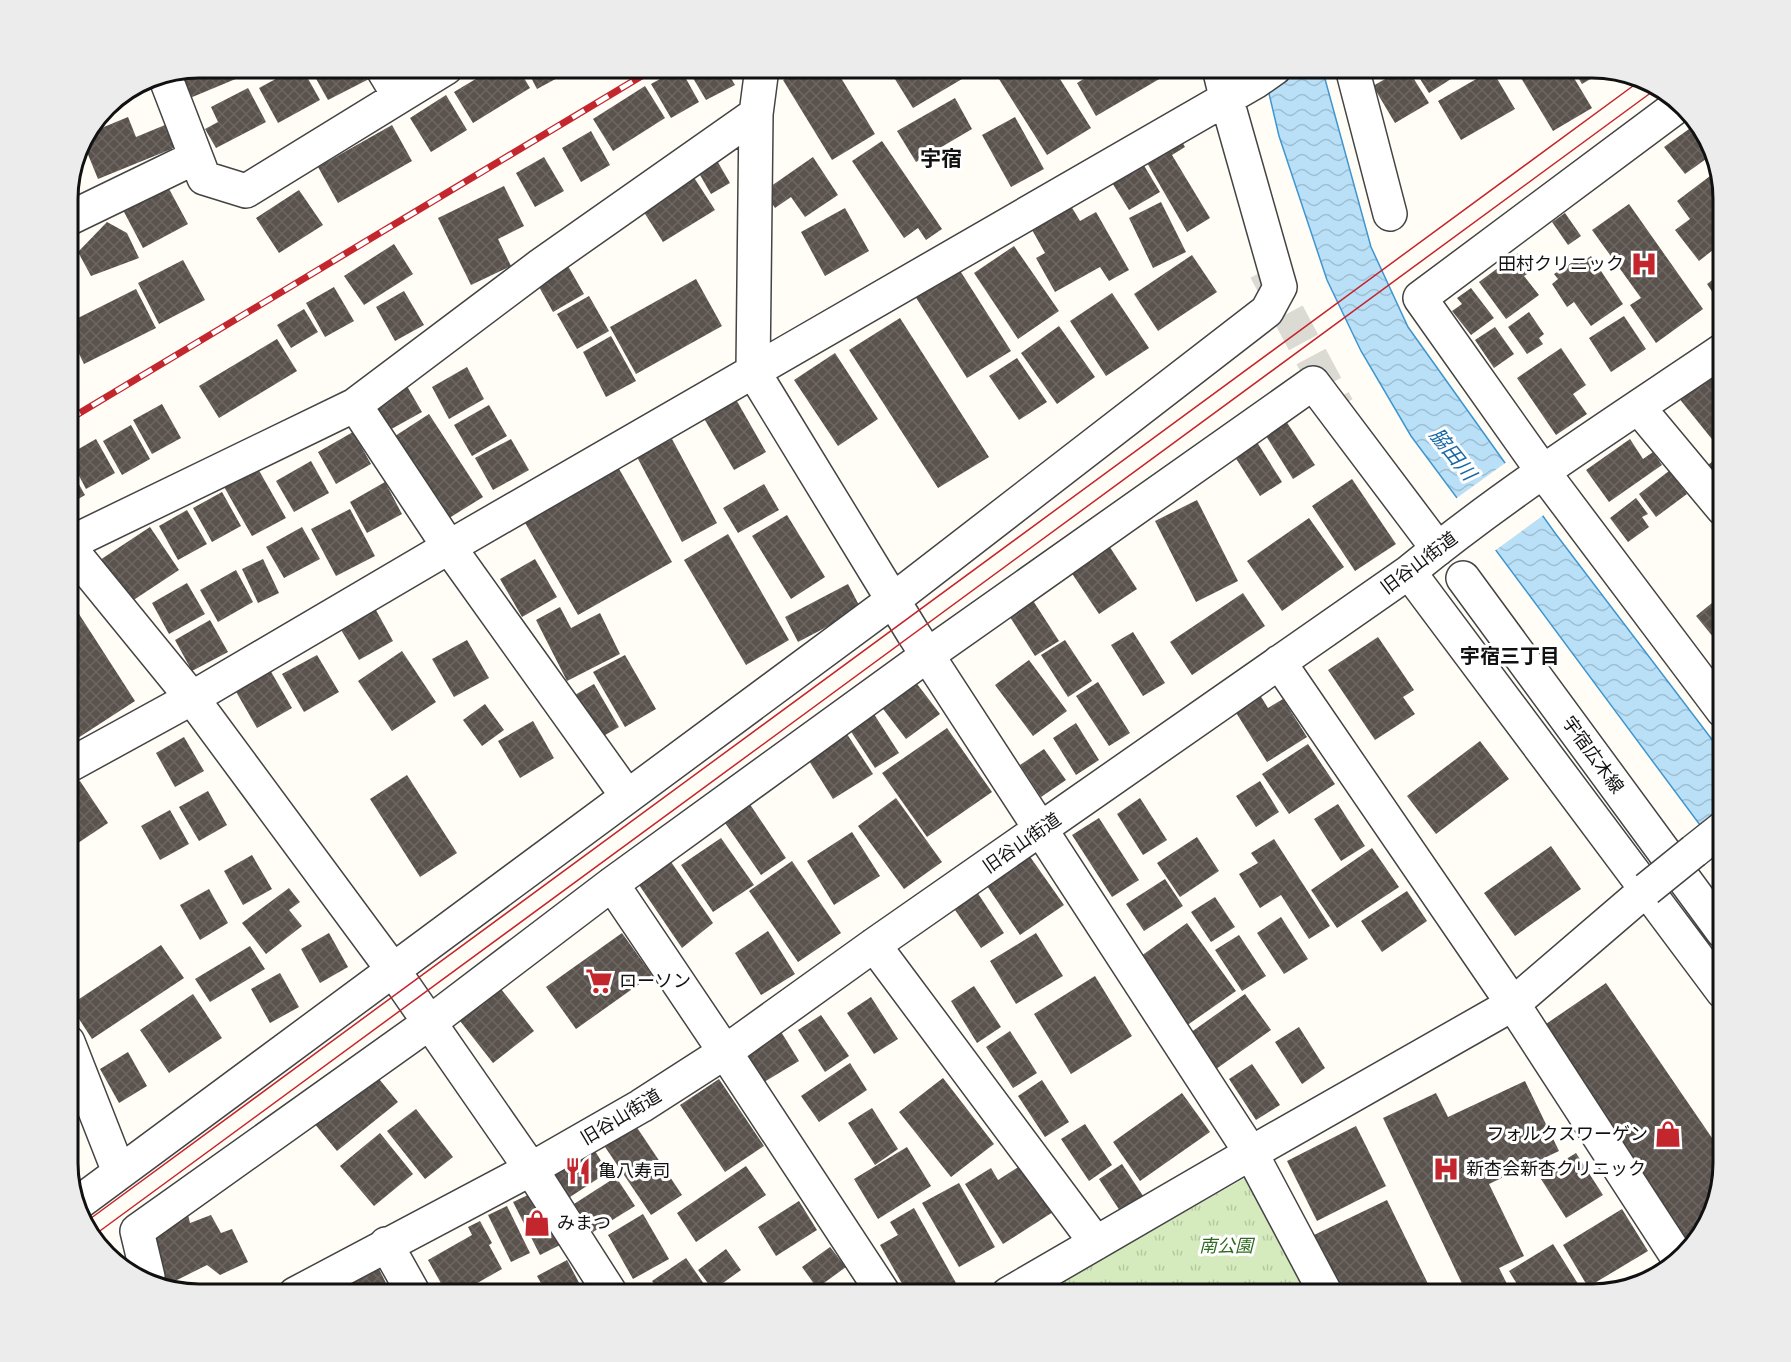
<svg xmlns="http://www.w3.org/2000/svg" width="1791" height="1362" viewBox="0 0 1791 1362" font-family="'Crimson Pro','Noto Sans JP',serif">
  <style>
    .park { fill: url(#park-tufts) }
    .water { fill: url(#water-waves); stroke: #3f96cf; stroke-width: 1.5 }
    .pier { fill: #fffdf5 }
    .building { fill: url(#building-cross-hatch) }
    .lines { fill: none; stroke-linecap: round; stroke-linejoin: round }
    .minor-tunnel { stroke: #dbdad3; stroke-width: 33; stroke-dasharray: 33 16; stroke-linecap: butt }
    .minor-casing { stroke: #444; stroke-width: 36 }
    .minor { stroke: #fff; stroke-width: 33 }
    .tram { stroke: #c4262e; stroke-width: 1.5 }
    .rail-casing { stroke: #c4262e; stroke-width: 7 }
    .rail { stroke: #fff; stroke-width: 4.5; stroke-dasharray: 14; stroke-linecap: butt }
    .minor-bridge-casing { stroke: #444; stroke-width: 36; stroke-linecap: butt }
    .minor-bridge { stroke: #fff; stroke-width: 33 }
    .labels { text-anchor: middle; stroke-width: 6; stroke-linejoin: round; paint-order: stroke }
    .poi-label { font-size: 18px; fill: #111; stroke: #fff; text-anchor: start }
    .street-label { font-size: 18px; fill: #111; stroke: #fff }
    .park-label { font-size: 18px; font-style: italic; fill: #2f6b1f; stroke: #fff }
    .water-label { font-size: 20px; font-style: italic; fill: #1768a6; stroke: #fff }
    .neighbourhood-label { font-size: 20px; font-weight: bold; fill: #111; stroke: #fff }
    .quarter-label { font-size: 21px; font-weight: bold; fill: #111; stroke: #fff }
    .rim { fill: none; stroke: #111; stroke-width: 3 }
  </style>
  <defs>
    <pattern id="park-tufts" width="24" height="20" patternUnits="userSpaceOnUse" patternTransform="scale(1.5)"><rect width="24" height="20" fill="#d5ebbd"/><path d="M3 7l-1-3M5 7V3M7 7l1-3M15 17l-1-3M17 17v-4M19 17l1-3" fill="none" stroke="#b6c8a1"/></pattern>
    <pattern id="water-waves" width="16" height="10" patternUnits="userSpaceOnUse" patternTransform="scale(1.5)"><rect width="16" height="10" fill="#b9e0f7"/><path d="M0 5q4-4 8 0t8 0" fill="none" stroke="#9ebfd3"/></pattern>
    <pattern id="building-cross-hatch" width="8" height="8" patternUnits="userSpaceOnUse" patternTransform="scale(1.5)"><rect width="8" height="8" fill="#5a524d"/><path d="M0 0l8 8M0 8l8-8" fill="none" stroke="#6d6662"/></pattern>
  </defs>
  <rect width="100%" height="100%" fill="#fffdf5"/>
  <path class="park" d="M1245 1178 1309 1294H1040Z"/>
  <path class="water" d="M1263 68H1322L1371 247 1408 327 1555 533 1723 754V856L1411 436 1361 351 1327 280 1279 136Z"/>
  <path class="pier" d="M1508 461 1545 514 1493 552 1454 500Z"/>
  <path class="building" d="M199 68H262L190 98 180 71Z
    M296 68H302L320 100 278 123 259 88Z
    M310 68H363L369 79 328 100Z
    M494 68H518L530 88 473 123 454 92Z
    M526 68H557L561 76 537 89Z
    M680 68 699 102 671 118 651 84Z
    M687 68H725L735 85 706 100Z
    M805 68H835L875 134 832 160 783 80Z
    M888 68H955L962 79 913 108Z
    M992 68H1053L1091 128 1047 155Z
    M1102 68H1172L1173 71 1096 116 1077 83Z
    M1404 68H1407L1429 103 1395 123 1373 86Z
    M1413 68H1459L1462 72 1429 93Z
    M1515 68H1568L1592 108 1553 131Z
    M1572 68H1593L1604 71 1582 84Z
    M1492 70 1515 109 1461 140 1438 101Z
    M645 86 665 118 613 151 593 119Z
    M248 88 266 122 216 148 205 129 218 122 211 107Z
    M446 95 467 130 431 152 410 118Z
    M955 98 972 129 916 162 897 131Z
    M128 117 136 137 165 125 174 148 98 179 82 140 87 134Z
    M1015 117 1044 169 1011 187 982 135Z
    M1696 124 1710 141 1713 154 1685 174 1664 147Z
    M392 125 412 161 338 203 318 167Z
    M1174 128 1185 147 1172 155 1210 218 1187 232 1139 149Z
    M591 131 610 165 581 182 562 148Z
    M882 141 942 229 926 240 918 228 904 238 852 161Z
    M712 152 730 183 711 194 693 163Z
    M1137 154 1160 192 1129 210 1106 173Z
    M544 157 564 191 535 207 516 173Z
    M813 157 838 195 805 217 791 197 775 208 764 191Z
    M691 173 715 210 663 242 640 206Z
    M1710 176 1722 193 1723 198V242L1699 261 1675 230 1690 219 1677 201Z
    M504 186 524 226 498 239 511 266 471 285 438 218Z
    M168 187 188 224 143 248 123 210Z
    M299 190 323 225 279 253 256 218Z
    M1161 202 1186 252 1153 268 1129 218Z
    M1629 204 1703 309 1656 343 1630 305 1641 298 1592 230Z
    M1071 206 1080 221 1096 212 1129 270 1109 281 1100 267 1055 292 1036 258 1045 253 1031 228Z
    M845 208 869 251 825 276 801 232Z
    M1565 213 1581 236 1568 245 1552 222Z
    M107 222 127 233 139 258 91 276 78 252Z
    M394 244 413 274 364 305 344 276Z
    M1014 246 1059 311 1018 339 974 273Z
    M1518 253 1532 271 1524 276 1539 295 1506 319 1479 282Z
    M1192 255 1217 292 1158 331 1134 294Z
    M1591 256 1623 304 1591 326 1574 302 1567 307 1552 284 1558 279 1554 274 1576 260 1579 264Z
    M952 258 1011 351 967 378 908 285Z
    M564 259 584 294 553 312 533 276Z
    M183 260 205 300 159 324 138 283Z
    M68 270 77 288 68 292Z
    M1723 272V308L1707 284Z
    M696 279 722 326 636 374 610 327Z
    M334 287 354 321 325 337 306 303Z
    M1471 288 1494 318 1471 335 1452 311 1462 304 1457 298Z
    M136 289 156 328 84 364 68 331V323Z
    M404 291 424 325 395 341 376 307Z
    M1112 293 1149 348 1106 376 1070 321Z
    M589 296 609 331 577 349 557 314Z
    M304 309 318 332 291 348 277 325Z
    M1529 312 1544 334 1539 338 1543 344 1527 354 1508 327Z
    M1624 316 1646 349 1611 372 1589 338Z
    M900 318 989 457 938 488 849 350Z
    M1059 326 1095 377 1057 404 1021 353Z
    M1495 327 1514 354 1494 368 1475 340Z
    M611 336 636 381 606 397 583 352Z
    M277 339 297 371 219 418 199 386Z
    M1561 348 1586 385 1573 394 1587 414 1556 435 1517 378Z
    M835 353 878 419 838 446 794 380Z
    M1017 358 1047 402 1019 420 989 376Z
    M467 367 484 399 449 419 432 387Z
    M1709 372 1723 390V437L1715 443 1678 397Z
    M404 381 422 412 386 432 368 400Z
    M734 396 766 452 734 470 702 415Z
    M162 404 181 438 152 454 133 420Z
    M489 405 507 436 472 456 454 425Z
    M429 414 483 497 446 520 392 438Z
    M1282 415 1315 465 1293 479 1261 428Z
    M131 425 150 459 122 475 103 441Z
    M1250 431 1282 482 1260 496 1228 446Z
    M353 432 371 464 336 484 318 452Z
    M96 439 115 473 86 489 68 455Z
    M511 439 529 470 493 490 475 458Z
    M672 439 717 523 682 542 637 457Z
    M1630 439 1643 459 1653 452 1662 465 1609 502 1586 470Z
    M1723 453V485L1703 469Z
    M614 460 672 562 578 615 520 514Z
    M311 461 329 493 294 512 276 481Z
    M68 465 85 495 68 505Z
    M257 467 286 518 252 536 223 485Z
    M1669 471 1687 494 1656 517 1639 494Z
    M1352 479 1396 544 1355 571 1312 506Z
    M385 482 402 514 367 533 350 502Z
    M764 484 779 510 738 533 723 508Z
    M222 492 241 526 212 542 193 508Z
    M1636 498 1648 514 1642 517 1649 527 1628 542 1610 518Z
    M1197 500 1238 581 1196 602 1155 521Z
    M350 509 375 556 336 576 311 529Z
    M187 510 207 544 178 560 159 526Z
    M787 515 825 577 791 599 752 536Z
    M1309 518 1344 567 1282 611 1247 561Z
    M150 527 179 570 126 605 97 562Z
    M302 527 320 559 284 578 266 547Z
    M728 534 789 640 746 665 684 560Z
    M1104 538 1137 589 1099 614 1065 563Z
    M263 559 279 593 258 603 242 569Z
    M535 559 557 597 522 617 500 579Z
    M236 570 253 602 218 622 200 590Z
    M187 583 205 614 169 634 152 603Z
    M848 584 861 609 798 642 785 617Z
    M1243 593 1265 626 1192 675 1170 642Z
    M1723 594V649L1696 616Z
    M1032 599 1059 641 1035 656 1008 614Z
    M372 603 393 641 359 660 337 623Z
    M560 607 571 628 600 613 620 654 567 681 536 620Z
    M79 614 135 701 78 738 68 723V622Z
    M210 620 228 652 192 671 175 640Z
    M1133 632 1165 683 1143 696 1111 645Z
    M1378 637 1414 690 1403 697 1415 714 1375 740 1328 670Z
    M467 640 489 678 454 697 432 659Z
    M1065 640 1092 681 1068 697 1041 655Z
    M402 651 436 702 392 731 358 681Z
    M317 655 339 692 304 712 282 674Z
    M625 655 656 709 625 727 593 672Z
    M1029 660 1067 711 1033 736 995 685Z
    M270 670 292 708 257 728 235 690Z
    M911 676 940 714 906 739 877 701Z
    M1098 682 1130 733 1109 746 1076 696Z
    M594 684 619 727 593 742 568 699Z
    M1260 695 1268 708 1283 699 1307 737 1267 762 1235 711Z
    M485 704 504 730 482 746 463 720Z
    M872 711 899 753 875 768 848 727Z
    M533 721 554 758 520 778 498 741Z
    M1076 723 1099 760 1076 775 1053 738Z
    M947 728 992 792 927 837 882 773Z
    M845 731 873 774 833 799 806 756Z
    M184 737 204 771 175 787 156 753Z
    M1480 741 1509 779 1436 834 1407 796Z
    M1308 744 1335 784 1289 814 1262 774Z
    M1044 749 1066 780 1041 797 1020 765Z
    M407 775 457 853 420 877 370 799Z
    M80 781 108 823 69 849 68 846V789Z
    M1260 781 1279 812 1256 827 1236 796Z
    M208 791 227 825 199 841 179 807Z
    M896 798 942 862 904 889 858 826Z
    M1140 798 1167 840 1143 855 1117 814Z
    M747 800 786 858 761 875 721 817Z
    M1338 804 1365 846 1341 861 1314 819Z
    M170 810 189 844 160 860 141 826Z
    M1099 818 1139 880 1112 897 1072 835Z
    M852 832 880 876 834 905 807 861Z
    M1197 837 1219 871 1180 897 1157 863Z
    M721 838 754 885 713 912 681 865Z
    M1274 839 1330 926 1309 939 1281 895 1260 908 1239 874 1258 863 1251 853Z
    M1551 846 1581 889 1515 936 1484 893Z
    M1372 848 1399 887 1337 928 1311 890Z
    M1026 851 1064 905 1020 935 983 880Z
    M252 855 272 889 243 905 224 871Z
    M667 856 713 923 682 948 635 879Z
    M792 861 841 933 798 962 749 891Z
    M1165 879 1183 906 1144 931 1126 904Z
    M289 888 300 902 289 910 302 926 266 954 242 923Z
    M209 889 228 923 200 940 180 905Z
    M1407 891 1427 921 1382 952 1361 921Z
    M977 892 1004 933 981 948 953 907Z
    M1215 897 1235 927 1211 942 1191 912Z
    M1281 917 1308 959 1284 974 1257 933Z
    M1187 923 1236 991 1186 1026 1137 959Z
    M768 931 795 974 761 995 735 953Z
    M329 933 348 967 320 983 301 949Z
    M622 933 652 975 576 1029 546 987Z
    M1036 933 1063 976 1016 1004 990 961Z
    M1239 935 1266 976 1242 991 1215 950Z
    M161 945 184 978 92 1039 70 1005Z
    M250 946 265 969 210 1002 195 979Z
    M280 973 299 1007 270 1023 251 989Z
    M1095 976 1132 1036 1071 1074 1034 1014Z
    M494 980 534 1031 493 1063 453 1012Z
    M1606 983 1723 1154V1164L1696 1243 1691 1248 1543 1026Z
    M974 986 1001 1027 977 1043 951 1001Z
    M193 994 222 1038 169 1073 140 1030Z
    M1245 994 1271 1030 1216 1069 1190 1033Z
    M871 997 898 1039 874 1054 847 1013Z
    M821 1015 849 1056 825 1072 798 1030Z
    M1299 1027 1325 1068 1302 1084 1275 1042Z
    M780 1030 799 1061 754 1088 735 1056Z
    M1010 1031 1037 1073 1013 1088 986 1047Z
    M128 1052 147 1086 119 1103 100 1069Z
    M850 1063 867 1090 819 1122 801 1096Z
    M1252 1064 1280 1105 1256 1120 1229 1079Z
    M370 1068 398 1102 337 1151 309 1117Z
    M943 1078 994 1144 951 1177 899 1112Z
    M719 1079 764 1146 725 1172 680 1105Z
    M1042 1080 1069 1122 1045 1137 1018 1096Z
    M1525 1081 1559 1151 1489 1184 1524 1256 1499 1268 1512 1294H1467L1383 1118 1436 1093 1448 1117Z
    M1182 1093 1210 1132 1140 1181 1113 1142Z
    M872 1108 898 1149 875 1165 848 1123Z
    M416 1109 453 1157 425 1179 387 1131Z
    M632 1120 682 1195 651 1215 601 1141Z
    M1085 1124 1112 1165 1089 1181 1061 1139Z
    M1356 1126 1386 1186 1317 1221 1287 1161Z
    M380 1133 413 1174 374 1206 340 1166Z
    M590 1143 608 1172 567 1199 548 1170Z
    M907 1147 931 1186 878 1219 854 1179Z
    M1576 1153 1603 1195 1566 1218 1539 1176Z
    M68 1162 81 1185 72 1189 68 1172Z
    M1023 1164 1053 1212 1003 1244 965 1184 991 1168 998 1180Z
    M1122 1164 1149 1205 1126 1220 1099 1179Z
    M746 1166 766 1195 696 1242 677 1213Z
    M616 1177 635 1206 593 1232 574 1204Z
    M959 1183 995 1247 959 1267 922 1203Z
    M528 1195 536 1197 560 1245 540 1255 513 1202Z
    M1387 1200 1433 1294H1343L1314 1235Z
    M799 1201 817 1230 776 1256 758 1227Z
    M185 1203 190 1223 211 1215 221 1233 232 1229 248 1262 220 1275 207 1265 169 1284 161 1282 145 1235Z
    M507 1206 530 1253 511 1262 488 1215Z
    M914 1208 956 1283 936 1294H908L880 1245 898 1235 890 1222Z
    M1622 1209 1648 1251 1588 1287 1563 1245Z
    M643 1214 669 1259 633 1279 608 1235Z
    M480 1221 492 1243 489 1245 502 1269 458 1294H447L428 1260 472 1235 468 1227Z
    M1553 1244 1580 1287 1567 1294H1523L1509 1271Z
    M830 1247 846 1267 817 1288 802 1267Z
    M726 1249 741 1270 713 1290 698 1270Z
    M373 1257 390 1291 384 1294H348L338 1274Z
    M686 1258 711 1294H661L652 1281Z
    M567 1260 585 1294H547L537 1276Z
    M1666 1265 1667 1267 1650 1281 1608 1291Z
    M648 1284 656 1294H633Z"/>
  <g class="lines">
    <path class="minor-tunnel" d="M1265 270 1338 407"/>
    <defs>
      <path id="minor" d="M382 68 399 96
        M762 68 756 114 753 371 913 633 1251 1153 1326 1294
        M1352 68 1390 214
        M164 74 204 178 246 191 446 68
        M1680 104 1420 298 1544 473 1723 711
        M68 219 196 157
        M355 405 449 547 627 796
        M1638 407 1723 509
        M68 544 355 405 541 265 756 114
        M68 546 192 698 393 970 531 1169 611 1294
        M1409 572 1723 992
        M1463 578 1723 932
        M1279 662 1513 1004 1678 1258
        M68 766 192 698 449 547 1255 82 1275 68
        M1694 851 1723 828
        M612 884 725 1052 884 1294
        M874 945 1096 1243
        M68 1042 119 1172
        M77 1204 893 600 1267 311 1280 287 1226 97 1219 68
        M386 1244 414 1294
        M148 1277 137 1231 429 1023 612 884 929 654 1313 383 1438 549
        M295 1294 531 1169 641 1106 725 1052 874 945 1409 572C1508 491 1618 421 1723 350
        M1008 1294 1251 1153 1513 1004 1647 889"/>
    </defs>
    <use href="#minor" class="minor-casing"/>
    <use href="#minor" class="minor"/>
    <path class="tram" d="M83 1224 1637 83
      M93 1236 1656 89"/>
    <defs>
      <path id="rail" d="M68 420 655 68"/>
    </defs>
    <use href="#rail" class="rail-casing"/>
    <use href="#rail" class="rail"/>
    <defs>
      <path id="minor-bridge" d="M1647 889 1694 851"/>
    </defs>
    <use href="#minor-bridge" class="minor-bridge-casing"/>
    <use href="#minor-bridge" class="minor-bridge"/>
  </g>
  <defs>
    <symbol id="hospital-bare" viewBox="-9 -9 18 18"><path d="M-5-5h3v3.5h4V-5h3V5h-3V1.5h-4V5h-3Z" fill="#c4262e" stroke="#fff" stroke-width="2.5" paint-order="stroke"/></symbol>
    <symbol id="supermarket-bare" viewBox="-9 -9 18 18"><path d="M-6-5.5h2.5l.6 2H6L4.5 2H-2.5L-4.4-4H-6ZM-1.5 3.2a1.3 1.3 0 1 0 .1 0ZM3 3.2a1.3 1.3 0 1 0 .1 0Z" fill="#c4262e" stroke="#fff" stroke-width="2.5" paint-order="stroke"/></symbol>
    <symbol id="shop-bare" viewBox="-9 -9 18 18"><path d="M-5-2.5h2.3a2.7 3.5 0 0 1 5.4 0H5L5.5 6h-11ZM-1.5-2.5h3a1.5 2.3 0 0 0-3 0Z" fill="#c4262e" stroke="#fff" stroke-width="2.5" paint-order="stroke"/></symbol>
    <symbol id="restaurant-bare" viewBox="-9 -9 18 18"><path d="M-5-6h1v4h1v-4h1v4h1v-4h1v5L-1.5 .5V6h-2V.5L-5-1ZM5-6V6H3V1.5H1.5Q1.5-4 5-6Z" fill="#c4262e" stroke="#fff" stroke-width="2.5" paint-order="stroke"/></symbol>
  </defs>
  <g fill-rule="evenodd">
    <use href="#hospital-bare" x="1625" y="245" width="38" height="38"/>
    <use href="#supermarket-bare" x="580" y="962" width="38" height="38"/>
    <use href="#shop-bare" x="1649" y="1115" width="38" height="38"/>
    <use href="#hospital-bare" x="1427" y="1150" width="38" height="38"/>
    <use href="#restaurant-bare" x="559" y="1152" width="38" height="38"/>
    <use href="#shop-bare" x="518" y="1204" width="38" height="38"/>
  </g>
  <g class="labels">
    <g class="poi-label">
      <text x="1624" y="270" text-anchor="end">田村クリニック</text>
      <text x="619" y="987">ローソン</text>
      <text x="1648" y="1140" text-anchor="end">フォルクスワーゲン</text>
      <text x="1466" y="1175">新杏会新杏クリニック</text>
      <text x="598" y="1177">亀八寿司</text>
      <text x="557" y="1229">みまつ</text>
    </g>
    <g class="street-label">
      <text transform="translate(1419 563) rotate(-37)" y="6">旧谷山街道</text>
      <text transform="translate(1593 755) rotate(54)" y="6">宇宿広木線</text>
      <text transform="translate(1022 843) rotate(-35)" y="6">旧谷山街道</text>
      <text transform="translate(621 1117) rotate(-31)" y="6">旧谷山街道</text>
    </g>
    <g class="park-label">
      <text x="1226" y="1252">南公園</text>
    </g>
    <g class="water-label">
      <text transform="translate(1453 454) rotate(51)" y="7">脇田川</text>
    </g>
    <g class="neighbourhood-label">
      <text x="1510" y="663">宇宿三丁目</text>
    </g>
    <g class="quarter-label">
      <text x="941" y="166">宇宿</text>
    </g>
  </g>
  <path d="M0 0H1791V1362H0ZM199 78H1592A121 121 0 0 1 1713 199V1163A121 121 0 0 1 1592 1284H199A121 121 0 0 1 78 1163V199A121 121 0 0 1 199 78Z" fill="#ececec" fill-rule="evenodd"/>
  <path class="rim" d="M199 78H1592A121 121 0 0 1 1713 199V1163A121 121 0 0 1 1592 1284H199A121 121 0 0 1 78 1163V199A121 121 0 0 1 199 78Z"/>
</svg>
